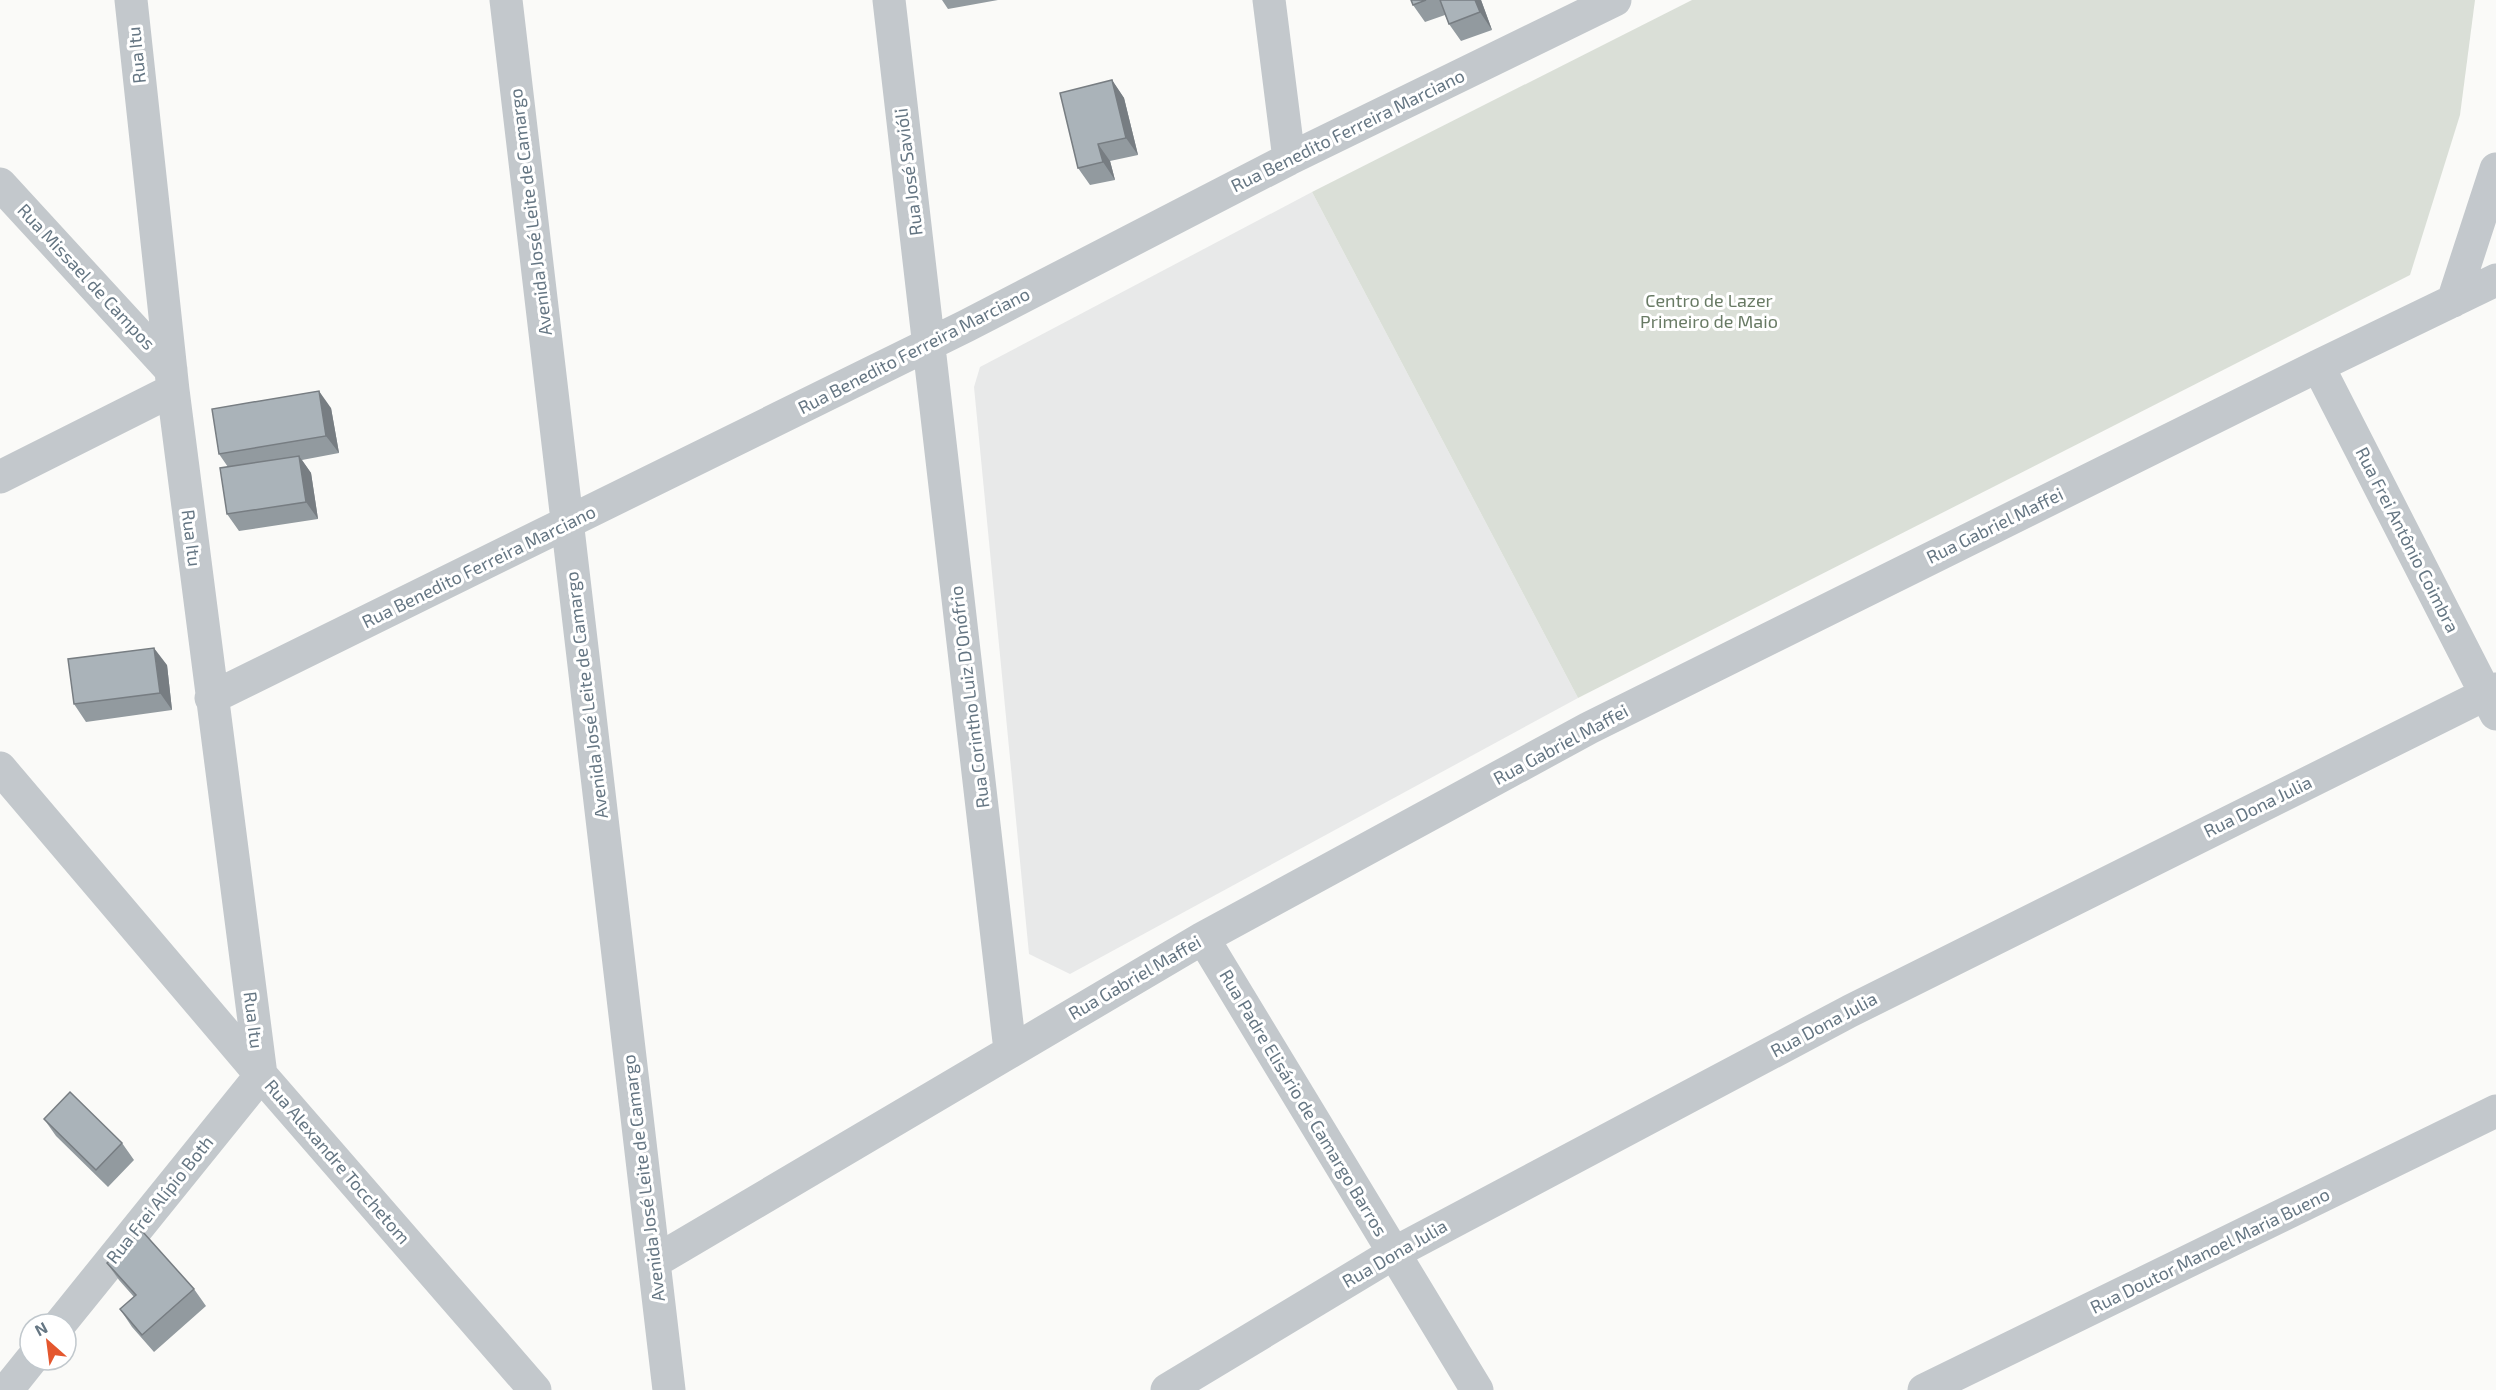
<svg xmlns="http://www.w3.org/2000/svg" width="2496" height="1390" viewBox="0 0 2496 1390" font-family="'Exo 2',sans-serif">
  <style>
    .built { fill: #e8e9e9 }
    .green { fill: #dadfd7 }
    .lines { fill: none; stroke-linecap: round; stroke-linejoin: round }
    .minor { stroke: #c3c8cc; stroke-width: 33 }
    .wall { fill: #929a9f }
    .shaded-wall { fill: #777d82 }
    .building { fill: #aab3b9; stroke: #777d82; stroke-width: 1.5 }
    .labels { text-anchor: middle; stroke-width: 6; stroke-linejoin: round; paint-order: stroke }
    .street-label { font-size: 18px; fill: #657683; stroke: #fff }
    .park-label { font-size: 18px; fill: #687a64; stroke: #fff }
  </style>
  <rect width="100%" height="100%" fill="#fafaf8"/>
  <path class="built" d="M1312 192 1578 698 1070 974 1029 954 974 387 980 367Z"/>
  <path class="green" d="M1692 0H2475L2460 115 2410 275 1578 698 1312 192Z"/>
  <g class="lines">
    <path class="minor" d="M506 0 669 1390
      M889 0 1010 1050
      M1269 0 1289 159
      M0 184 171 370
      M2453 301 2496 169
      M2318 366 2496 714
      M0 477 173 390
      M211 698 966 326 1289 159 1615 0
      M0 768 261 1075 535 1390
      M1203 938 1477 1390
      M654 1262 1203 938 1589 728 2318 366 2496 280
      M60 1324 261 1075 173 390 131 0
      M7 1390 31 1360
      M1167 1390 1394 1253 1850 1011 2496 689
      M1924 1390 2496 1111"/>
  </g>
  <path class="wall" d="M942 0H998L948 9Z
    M1411 0H1481L1492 30 1461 41 1449 24 1445 15 1425 22 1413 5Z
    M1112 80 1124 98 1138 155 1110 161 1115 180 1090 185 1078 168Z
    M331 408 339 453 302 460 311 473 318 519 239 531 227 514 228 467 219 454Z
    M167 665 172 710 86 722 74 704Z
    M44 1119 122 1143 134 1160 108 1187 56 1136Z
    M107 1263 194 1289 206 1306 154 1352 132 1327 120 1309 134 1297 119 1280Z"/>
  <path class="shaded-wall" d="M1475 0H1481L1492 30 1480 12Z
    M1112 80 1124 98 1138 155 1126 138Z
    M1098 144 1110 161 1115 180 1103 162Z
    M319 391 331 408 339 453 326 436Z
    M299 456 311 473 318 519 306 502Z
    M154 648 167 665 172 710 160 693Z"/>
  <path class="building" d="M1411 0H1426L1413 5Z
    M1440 0H1475L1480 12 1449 24Z
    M1112 80 1126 138 1098 144 1103 162 1078 168 1060 93Z
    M319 391 326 436 219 454 212 409Z
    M299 456 306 502 227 514 220 468Z
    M154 648 160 693 74 704 68 659Z
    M70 1092 122 1143 96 1170 44 1119Z
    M142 1231 194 1289 142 1335 120 1309 136 1295 107 1263Z"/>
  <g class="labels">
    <g class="street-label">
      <text transform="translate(137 55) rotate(-96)" y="6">Rua Itu</text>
      <text transform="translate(1348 131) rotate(-26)" y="6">Rua Benedito Ferreira Marciano</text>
      <text transform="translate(909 172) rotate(-97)" y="6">Rua José Savióli</text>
      <text transform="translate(531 212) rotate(-97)" y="6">Avenida José Leite de Camargo</text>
      <text transform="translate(86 277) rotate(47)" y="6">Rua Missael de Campos</text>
      <text transform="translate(914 351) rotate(-27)" y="6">Rua Benedito Ferreira Marciano</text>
      <text transform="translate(1995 526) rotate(-26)" y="6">Rua Gabriel Maffei</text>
      <text transform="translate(191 538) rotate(83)" y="6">Rua Itu</text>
      <text transform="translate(2407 540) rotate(63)" y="6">Rua Frei Antônio Coimbra</text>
      <text transform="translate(479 567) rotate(-26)" y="6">Rua Benedito Ferreira Marciano</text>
      <text transform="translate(587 695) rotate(-97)" y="6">Avenida José Leite de Camargo</text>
      <text transform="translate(970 697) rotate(-97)" y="6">Rua Corintho Luiz D'Onófrio</text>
      <text transform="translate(1561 745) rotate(-28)" y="6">Rua Gabriel Maffei</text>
      <text transform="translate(2258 807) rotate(-26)" y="6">Rua Dona Julia</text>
      <text transform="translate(1135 978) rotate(-30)" y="6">Rua Gabriel Maffei</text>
      <text transform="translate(253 1020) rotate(83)" y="6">Rua Itu</text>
      <text transform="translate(1824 1025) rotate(-28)" y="6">Rua Dona Julia</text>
      <text transform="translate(1303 1103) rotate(59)" y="6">Rua Padre Elisário de Camargo Barros</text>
      <text transform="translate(337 1162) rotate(49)" y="6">Rua Alexandre Tocchetom</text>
      <text transform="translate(644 1178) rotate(-97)" y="6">Avenida José Leite de Camargo</text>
      <text transform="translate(160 1200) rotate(-51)" y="6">Rua Frei Alípio Both</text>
      <text transform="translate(2210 1251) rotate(-26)" y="6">Rua Doutor Manoel Maria Bueno</text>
      <text transform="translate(1395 1254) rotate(-30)" y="6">Rua Dona Julia</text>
    </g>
    <g class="park-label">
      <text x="1709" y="307">Centro de Lazer<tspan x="1709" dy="21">Primeiro de Maio</tspan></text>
    </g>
  </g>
  <g transform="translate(48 1342) rotate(332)"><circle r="28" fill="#ffffff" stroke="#c1c8cd" stroke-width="1.5"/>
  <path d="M0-4.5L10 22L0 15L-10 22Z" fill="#e4572e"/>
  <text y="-9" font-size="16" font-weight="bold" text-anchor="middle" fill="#657683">N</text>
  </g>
</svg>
